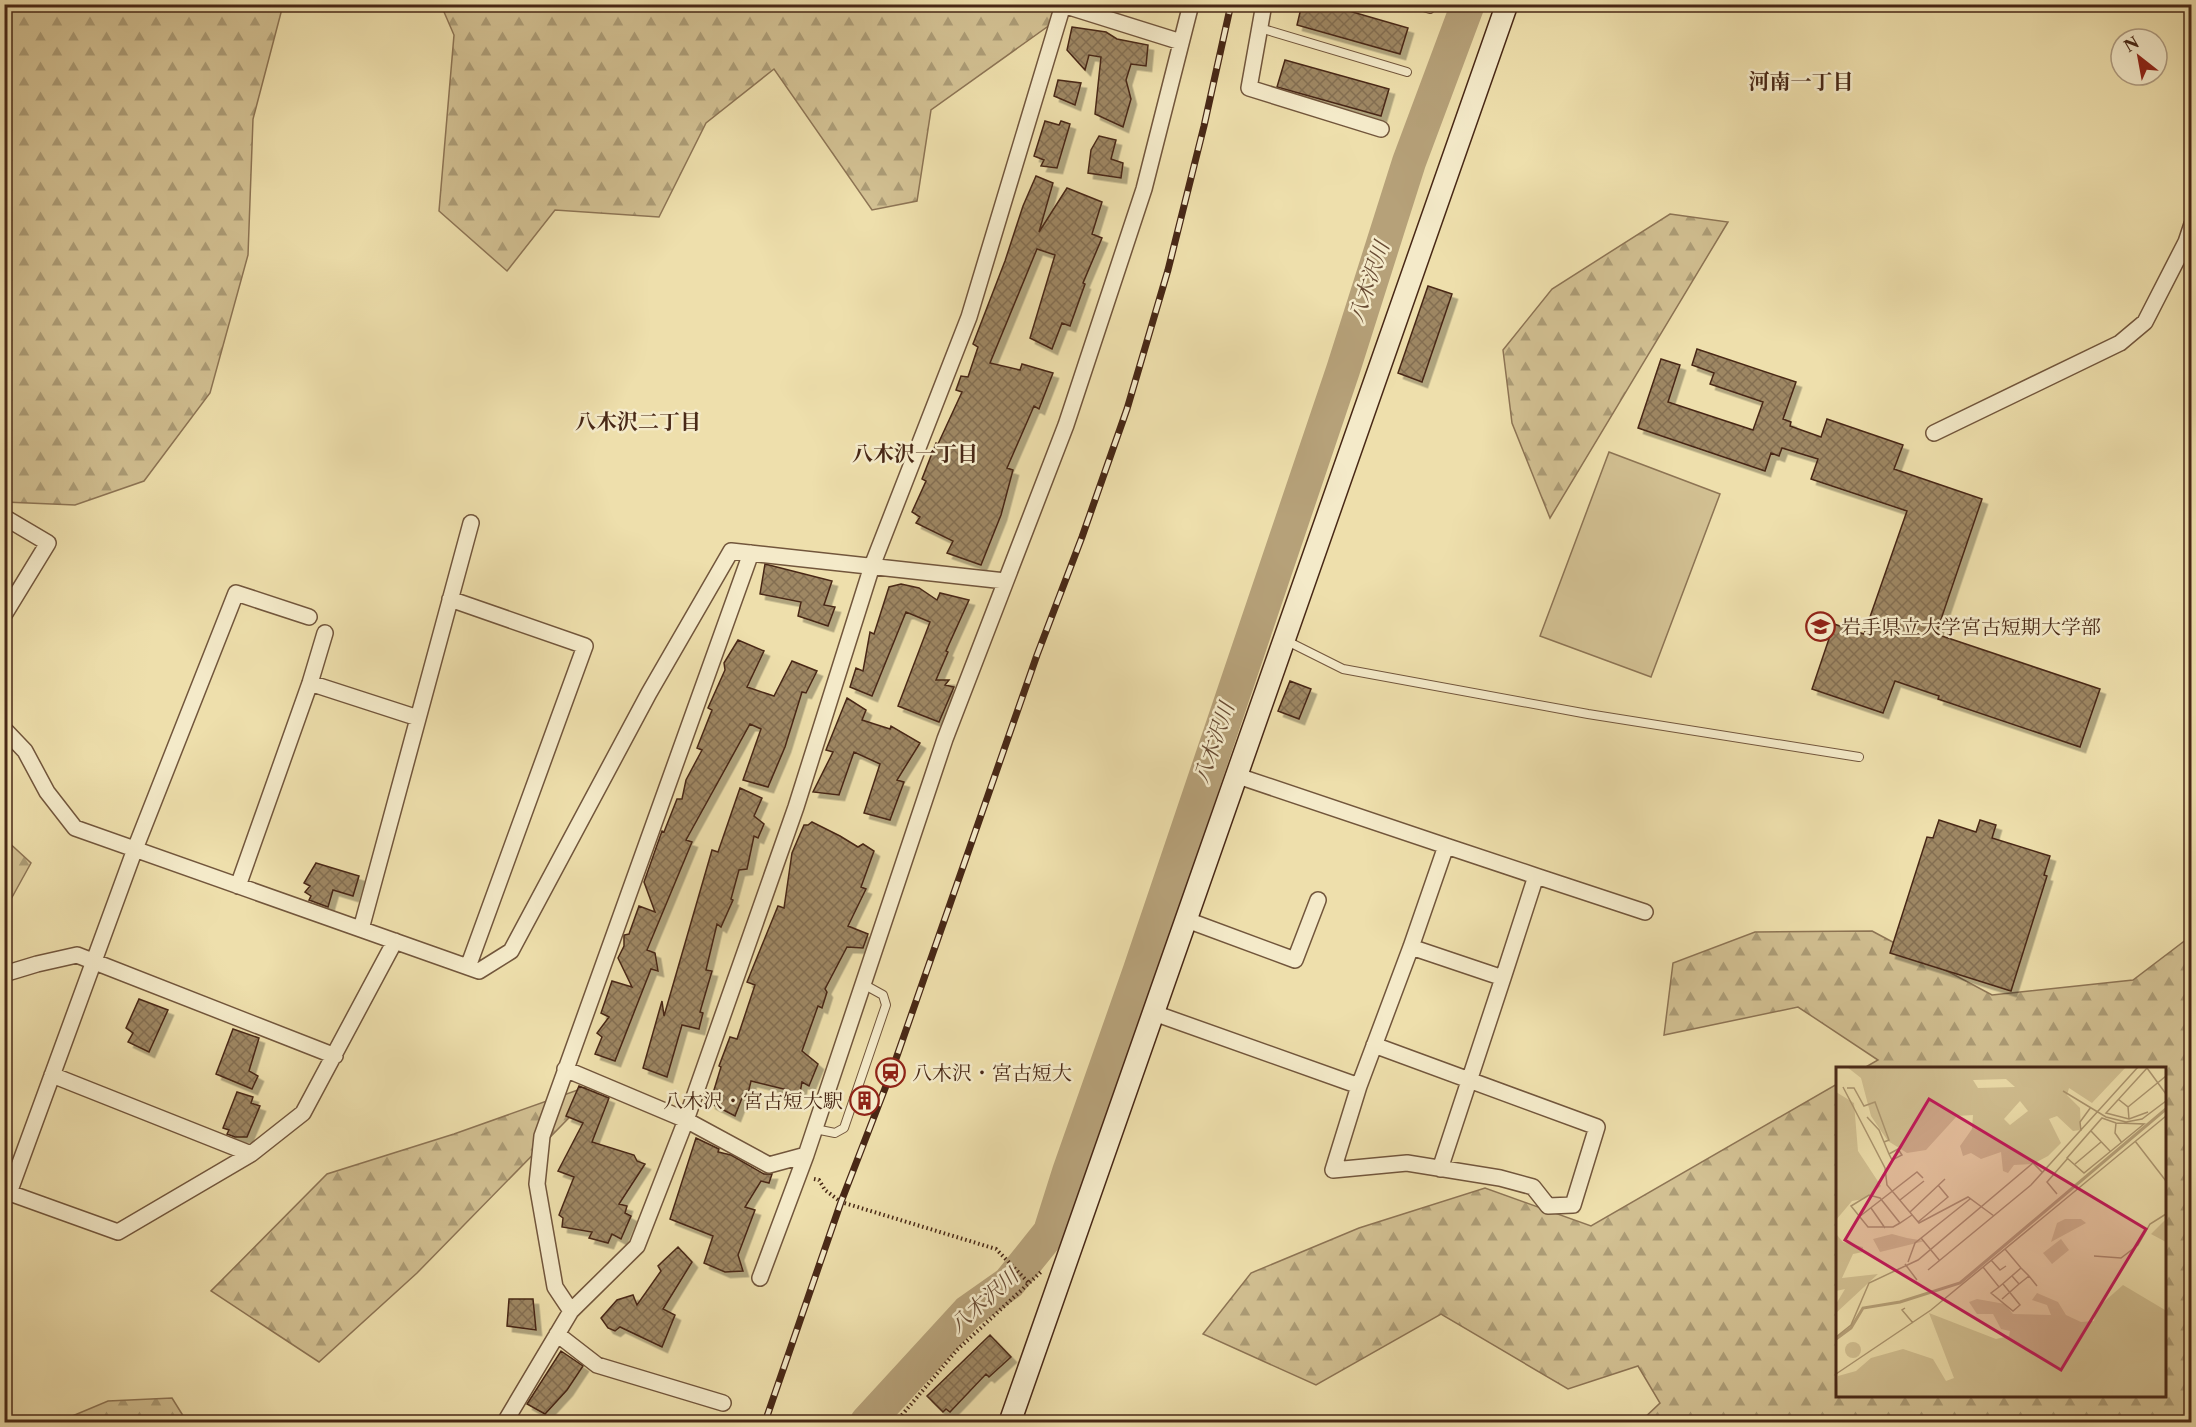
<svg xmlns="http://www.w3.org/2000/svg" width="2196" height="1427" viewBox="0 0 2196 1427" font-family="'Libre Caslon Text','Noto Serif JP',serif">
  <style>
    .forest { fill: url(#forest-firs); stroke: #8d7454; stroke-width: 1.5 }
    .pitch { fill: #d2c092; stroke: #8d7454; stroke-width: 1.5 }
    .lines { fill: none; stroke-linecap: round; stroke-linejoin: round }
    .river { stroke: #b6a179; stroke-width: 34 }
    .building { fill: url(#building-cross-hatch); stroke: #482816; stroke-width: 1.5; filter: url(#shadow) }
    .lane-casing { stroke: #72563c; stroke-width: 10 }
    .street-casing { stroke: #72563c; stroke-width: 18 }
    .secondary-casing { stroke: #482816; stroke-width: 24 }
    .path { stroke: #482816; stroke-width: 4; stroke-dasharray: 1.5 3; stroke-linecap: butt }
    .lane { stroke: #f4eac9; stroke-width: 8 }
    .street { stroke: #f4eac9; stroke-width: 15 }
    .secondary { stroke: #f4eac9; stroke-width: 21 }
    .rail-casing { stroke: #482816; stroke-width: 7 }
    .rail { stroke: #f4eac9; stroke-width: 4.5; stroke-dasharray: 14; stroke-linecap: butt }
    .labels { text-anchor: middle; stroke-width: 5; stroke-linejoin: round; paint-order: stroke }
    .poi-label { font-size: 20px; fill: #482816; stroke: #f4eac9; text-anchor: start }
    .neighbourhood-label { font-size: 21px; font-weight: bold; fill: #482816; stroke: #f4eac9 }
    .water-label { font-size: 21px; font-style: italic; fill: #694c34; stroke: #f4eac9 }
    .inset-river { fill: none; stroke: #b6a179; stroke-width: 3 }
    .inset-road { fill: none; stroke: #ac9670; stroke-width: 1.5 }
    .view { fill: #c2185b; fill-opacity: 0.15; stroke: #c2185b; stroke-width: 3 }
    .inset-edge { fill: none; stroke: #482816; stroke-width: 3 }
  </style>
  <defs>
    <pattern id="forest-firs" width="22" height="20" patternUnits="userSpaceOnUse" patternTransform="scale(1.5)"><rect width="22" height="20" fill="#d2c092"/><path d="M5 1l3.5 6h-7zM16 11l3.5 6h-7z" fill="#ac9c76"/></pattern>
    <pattern id="building-cross-hatch" width="8" height="8" patternUnits="userSpaceOnUse" patternTransform="scale(1.5)"><rect width="8" height="8" fill="#9e8764"/><path d="M0 0l8 8M0 8l8-8" fill="none" stroke="#836e51"/></pattern>
    <filter id="shadow"><feDropShadow dx="5.5" dy="5.5" stdDeviation="0" flood-color="#0004"/></filter>
  </defs>
  <rect width="100%" height="100%" fill="#eedfac"/>
  <filter id="stains"><feTurbulence type="fractalNoise" baseFrequency=".00333" numOctaves="4"/><feColorMatrix values="0 0 0 0 .2 0 0 0 0 .09 0 0 0 0 .02 0 0 0 .5 -.17"/></filter>
  <radialGradient id="worn" r=".72"><stop offset=".6" stop-color="#630" stop-opacity="0"/><stop offset="1" stop-color="#630" stop-opacity=".3"/></radialGradient>
  <path class="forest" d="M5 4 283 5 253 119 248 255 210 393 144 481 75 505 5 502Z
    M441 5H1069L1061 17 931 110 917 201 872 210 774 69 706 123 659 217 555 210 507 271 439 211 454 35Z
    M1670 214 1728 222 1550 518 1512 423 1503 350 1552 289Z
    M5 839 31 863 5 910Z
    M1872 931 1992 995 2133 980 2191 936V1422H1640L1660 1403 1638 1366 1568 1389 1441 1314 1316 1385 1203 1334 1251 1273 1359 1228 1485 1188 1591 1226 1837 1084 1838 1396H2164V1068H1864L1878 1060 1798 1007 1664 1035 1673 963 1755 932Z
    M606 1080 417 1273 319 1362 211 1291 327 1174 454 1134Z
    M172 1398 187 1422H58L108 1401Z"/>
  <path class="pitch" d="M1609 452 1720 494 1651 677 1540 636Z"/>
  <g class="lines">
    <path class="river" d="M867 1422 968 1312 1009 1283 1050 1232 1069 1172 1140 970 1343 370 1409 162 1468 4"/>
  </g>
  <path class="building" d="M1302 4H1325L1408 28 1400 54 1297 25Z
    M1072 27 1106 32 1117 39 1148 45 1146 66 1131 64 1126 80 1131 99 1123 127 1095 114 1101 57 1089 55 1085 70 1067 50Z
    M1285 60 1389 89 1381 116 1277 87Z
    M1058 80 1081 83 1075 105 1054 96Z
    M1045 121 1059 125 1061 121 1070 124 1057 168 1041 166 1044 160 1034 156Z
    M1099 136 1116 140 1111 159 1123 163 1121 178 1088 173 1091 150Z
    M1036 176 1053 183 1039 232 1067 188 1102 202 1092 234 1102 238 1083 283 1085 284 1070 326 1062 323 1052 349 1030 338 1055 255 1037 249 990 363 1020 370 1022 364 1053 373 1039 409 1034 406 1007 468 1013 470 1001 515 981 565 947 553 953 541 916 523 920 517 912 512 926 481 922 479 936 443 938 444 962 392 956 390 961 376 968 377 978 347 973 344 1005 261 1023 206Z
    M1428 286 1452 294 1422 382 1398 373Z
    M1697 349 1796 382 1783 419 1791 422 1790 426 1821 437 1827 419 1903 445 1894 469 1982 499 1936 634 2100 689 2080 747 1938 699 1939 696 1895 681 1883 713 1812 689 1834 624 1864 634 1907 511 1811 479 1818 459 1782 448 1779 456 1771 453 1765 471 1638 428 1661 359 1680 365 1668 402 1753 430 1763 402 1710 384 1714 373 1692 365Z
    M765 564 832 581 824 605 835 607 828 626 798 616 801 602 760 594Z
    M901 584 919 588 937 600 940 593 969 600 946 651 948 652 936 680H949L945 685 954 687 939 722 898 706 930 622 906 612 872 696 850 687 856 668 863 671 870 632 874 634 889 587Z
    M738 640 764 651 747 687 774 696 792 661 817 671 806 693 802 692 785 747 768 787 743 780 761 729 750 724 686 840 692 842 647 950 655 953 658 971 651 969 615 1061 595 1054 602 1037 597 1033 609 1017 601 1013 612 981 632 987 618 958 624 946V935L629 934 639 906 655 912 644 882 662 831 664 832 677 799H682L686 780 702 750 697 748 712 710 708 708 725 670 724 663Z
    M1290 681 1311 689 1299 719 1278 711Z
    M847 698 866 710 862 720 890 729 891 726 920 743 897 780 904 782 890 820 864 813 880 764 854 752 839 795 813 792 833 752 826 750Z
    M740 788 762 798 754 816 764 824 758 838 754 836 747 869 739 870 731 899 733 900 721 927 717 924 706 970 712 971 700 1012 703 1013 699 1029 682 1025 667 1077 643 1068 662 1001 664 1016 712 850 718 852Z
    M1939 820 1976 832 1980 820 1996 825 1992 838 2050 856 2044 875 2047 876 2011 991 1890 953 1927 837 1933 838Z
    M812 822 840 836 858 847 863 844 874 851 861 887 866 889 848 926 868 934 863 948 847 947 825 989 827 992 822 1008 818 1006 802 1051 818 1064 809 1086 802 1082 800 1093 751 1081 747 1098H742L735 1116 710 1103 721 1067 719 1066 730 1037 737 1039 755 985 747 982 778 906 784 908 792 853 804 825H808Z
    M316 863 359 876 353 896 333 890 328 907 309 900 311 896 305 892 310 886 304 883Z
    M139 999 168 1010 149 1052 128 1042 133 1033 126 1028Z
    M233 1029 259 1038 249 1071 258 1076 252 1089 216 1074Z
    M579 1086 609 1098 592 1142 634 1155 637 1161 645 1164 619 1204 627 1206 625 1213 631 1216 621 1239 612 1234 608 1243 589 1238 592 1232 562 1227 563 1218 559 1215 574 1177 558 1171 583 1123 566 1116Z
    M237 1092 253 1097 251 1103 260 1106 247 1137H235L227 1134 229 1130 223 1128Z
    M696 1138 719 1149 718 1152 731 1155 764 1174H772L769 1183 761 1181 745 1207 755 1210 738 1255 743 1271 725 1272 704 1263 713 1236 670 1219Z
    M678 1247 692 1262 663 1309 675 1315 662 1347 620 1327 615 1331 608 1328 601 1318 617 1300 633 1295 637 1305 661 1271 658 1266Z
    M509 1299H533L536 1330 507 1326Z
    M990 1335 1011 1357 989 1377 986 1374 950 1412 946 1409 943 1412 927 1396Z
    M561 1351 583 1366 567 1390 545 1414 527 1404Z"/>
  <g class="lines">
    <defs>
      <path id="lane" d="M1414 4 1430 9
        M1260 28 1407 72
        M1287 641 1343 669 1588 714 1859 757
        M815 1129 835 1133 844 1128 886 1005 883 995 863 984"/>
      <path id="street" d="M1264 4 1249 88 1381 129
        M1934 433 2120 343 2145 322 2186 242 2192 224
        M4 517 48 543 4 615
        M450 599 585 646 468 967
        M310 683 418 718
        M4 729 25 751 47 792 75 828 479 971 511 951 649 693 731 551 1005 581
        M1238 776 1446 846
        M238 886 310 683 325 633
        M1187 920 1295 960 1318 900
        M361 929 471 523
        M1411 947 1503 978 1536 876 1645 912
        M4 974 37 964 77 955 335 1056
        M1154 1013 1359 1086 1411 947 1446 846 1536 876
        M565 1069 686 1120 769 1165 806 1155
        M52 1075 251 1154
        M1359 1086 1333 1170 1407 1163 1500 1178 1533 1187 1548 1206 1573 1205 1597 1127 1374 1045
        M1440 1169 1503 978
        M4 1191 118 1232 251 1154 303 1113 395 941
        M9 1193 135 849 236 593 309 617
        M760 1278 806 1155 945 739 1066 425 1144 189 1191 4
        M571 1311 555 1287 537 1184 542 1136 751 553
        M557 1334 597 1365 723 1403
        M505 1422 571 1311 637 1246 686 1120 796 807 872 566 969 317 1063 5 1181 42"/>
      <path id="secondary" d="M1010 1422 1507 4"/>
    </defs>
    <use href="#lane" class="lane-casing"/>
    <use href="#street" class="street-casing"/>
    <use href="#secondary" class="secondary-casing"/>
    <path class="path" d="M814 1179 819 1180 825 1190 841 1202 996 1249 1028 1282
      M896 1422 957 1350 1042 1271"/>
    <use href="#lane" class="lane"/>
    <use href="#street" class="street"/>
    <use href="#secondary" class="secondary"/>
    <defs>
      <path id="rail" d="M765 1422 841 1202 891 1073 1037 655 1082 537 1127 409 1168 270 1204 126 1231 4"/>
    </defs>
    <use href="#rail" class="rail-casing"/>
    <use href="#rail" class="rail"/>
  </g>
  <defs>
    <symbol id="university-ring" viewBox="-11 -11 22 22"><circle r="9.5" fill="#f4eac9" stroke="#8f2418" stroke-width="1.5"/><path d="M0-5L7-2L0 1L-7-2ZM-4 1L0 2.5L4 1V4Q0 6-4 4Z" fill="#8f2418"/></symbol>
    <symbol id="station-ring" viewBox="-11 -11 22 22"><circle r="9.5" fill="#f4eac9" stroke="#8f2418" stroke-width="1.5"/><path d="M-3-6H3Q5-6 5-4V2Q5 4 3 4L4.5 6H3L1.5 4h-3L-3 6H-4.5L-3 4Q-5 4-5 2V-4Q-5-6-3-6ZM-3.5-4v3h7v-3ZM-3.5 1v1.5H-2V1ZM2 1v1.5H3.5V1Z" fill="#8f2418"/></symbol>
    <symbol id="building-ring" viewBox="-11 -11 22 22"><circle r="9.5" fill="#f4eac9" stroke="#8f2418" stroke-width="1.5"/><path d="M-4-6H4V6H1V3H-1V6H-4ZM-2.5-4.3h1.7v1.8h-1.7ZM.8-4.3h1.7v1.8H.8ZM-2.5-1h1.7V.8h-1.7ZM.8-1h1.7V.8H.8Z" fill="#8f2418"/></symbol>
  </defs>
  <g fill-rule="evenodd">
    <use href="#university-ring" x="1804" y="610" width="33" height="33"/>
    <use href="#station-ring" x="874" y="1056" width="33" height="33"/>
    <use href="#building-ring" x="848" y="1084" width="33" height="33"/>
  </g>
  <g class="labels">
    <g class="poi-label">
      <text x="1841" y="634">岩手県立大学宮古短期大学部</text>
      <text x="912" y="1080">八木沢・宮古短大</text>
      <text x="843" y="1108" text-anchor="end">八木沢・宮古短大駅</text>
    </g>
    <g class="neighbourhood-label">
      <text x="1801" y="89">河南一丁目</text>
      <text x="638" y="429">八木沢二丁目</text>
      <text x="915" y="461">八木沢一丁目</text>
    </g>
    <g class="water-label">
      <text transform="translate(1369 282) rotate(-71)" y="7">八木沢川</text>
      <text transform="translate(1214 743) rotate(-71)" y="7">八木沢川</text>
      <text transform="translate(984 1301) rotate(-42)" y="7">八木沢川</text>
    </g>
  </g>
  <g transform="translate(1836 1067)">
    <rect width="330" height="330" fill="#eedfac"/>
    <path d="M9 283a8 8 0 1 1 16 0a8 8 0 1 1-16 0Z" fill="#d2c092"/>
    <path d="M11 0H290L256 36 233 21 231 28 244 41 245 63 237 64 221 49 213 52 225 76 212 89 197 97 178 98 172 106 167 104 165 85 145 92 135 86 127 89 124 79 136 62 137 48 121 49 90 83 71 86 52 74 43 61 35 49 25 11ZM170 12 179 20 142 21 137 13ZM184 34 192 44 174 58 168 52ZM0 25 18 36 22 84 45 119 28 132 16 134 0 153ZM229 152H245L250 156 215 175 221 156ZM330 152V175L315 167ZM0 167 7 175 27 180V185L17 187 6 211 42 207 0 246V237L9 222 0 224ZM56 167 71 171 89 174 44 185 37 172ZM287 218 329 243 330 330H0L2 309 20 304 35 291 67 282 97 292 110 314 118 311 93 246 160 272 173 269 174 264 165 262 157 247H141L133 235 141 232 169 237 177 247 215 248 211 238 196 233 201 226 222 235 230 248 245 255 258 254 260 242Z" fill="#d2c092" fill-rule="evenodd"/>
    <path d="M225 172 233 183 216 197 207 186Z" fill="#d2c092"/>
    <path class="inset-river" d="M0 272 15 261 27 241 64 235 124 216 330 42"/>
    <path class="inset-road" d="M311 1 330 27M7 20 49 101 51 118 83 156 132 130 158 149M11 21H18L28 39 39 35 53 73 48 75M227 24 270 50 290 55 306 52 330 34M282 32 292 40 293 52M292 40 330 9M312 45 293 52 270 46 312 0M31 50 43 63 53 87 56 93 66 88 62 82 53 87M266 51 280 56 308 57 248 106 231 91ZM280 56 279 66 286 76M245 64 244 55 255 40M255 64 274 84M299 74 330 114M239 97 265 75M221 127 211 115 232 91M64 133 88 114M35 141 49 161M74 145 109 112M23 150 81 105 87 111M82 155 112 130 102 118M64 156 44 131 33 128 15 139 32 160H57L64 156 76 148M85 171 104 194M169 182 185 201M258 189 285 191 302 178 314 157 330 147M155 193 164 203 170 199M72 195 79 176 134 132M69 197 81 213M147 200 163 220 185 201 193 209M92 203 195 118 302 0M176 209 183 217 193 209 201 219M163 220 155 226 177 244 184 238 167 217M166 232 183 217M69 241 66 243 77 256M0 270 15 258 33 216 82 193 197 96 207 106M0 307 95 243 330 49"/>
    <path class="view" d="M93 32 310 162 225 303 9 173Z"/>
    <rect width="330" height="330" class="inset-edge"/>
  </g>
  <rect width="2196" height="1427" fill="none" stroke="#eedfac" stroke-width="24"/>
  <rect x="6" y="6" width="2184" height="1415" fill="none" stroke="#482816" stroke-width="3"/>
  <rect x="12" y="12" width="2172" height="1403" fill="none" stroke="#482816" stroke-width="1.5"/>
  <g transform="translate(2139 57) rotate(329)"><circle r="28" fill="#f4eac9" stroke="#af9c81" stroke-width="1.5"/>
  <path d="M0-4.5L10 22L0 15L-10 22Z" fill="#8f2418"/>
  <text y="-9" font-size="16" font-weight="bold" text-anchor="middle" fill="#482816">N</text>
  </g>
  <rect width="100%" height="100%" filter="url(#stains)"/>
  <rect width="100%" height="100%" fill="url(#worn)"/>
</svg>
